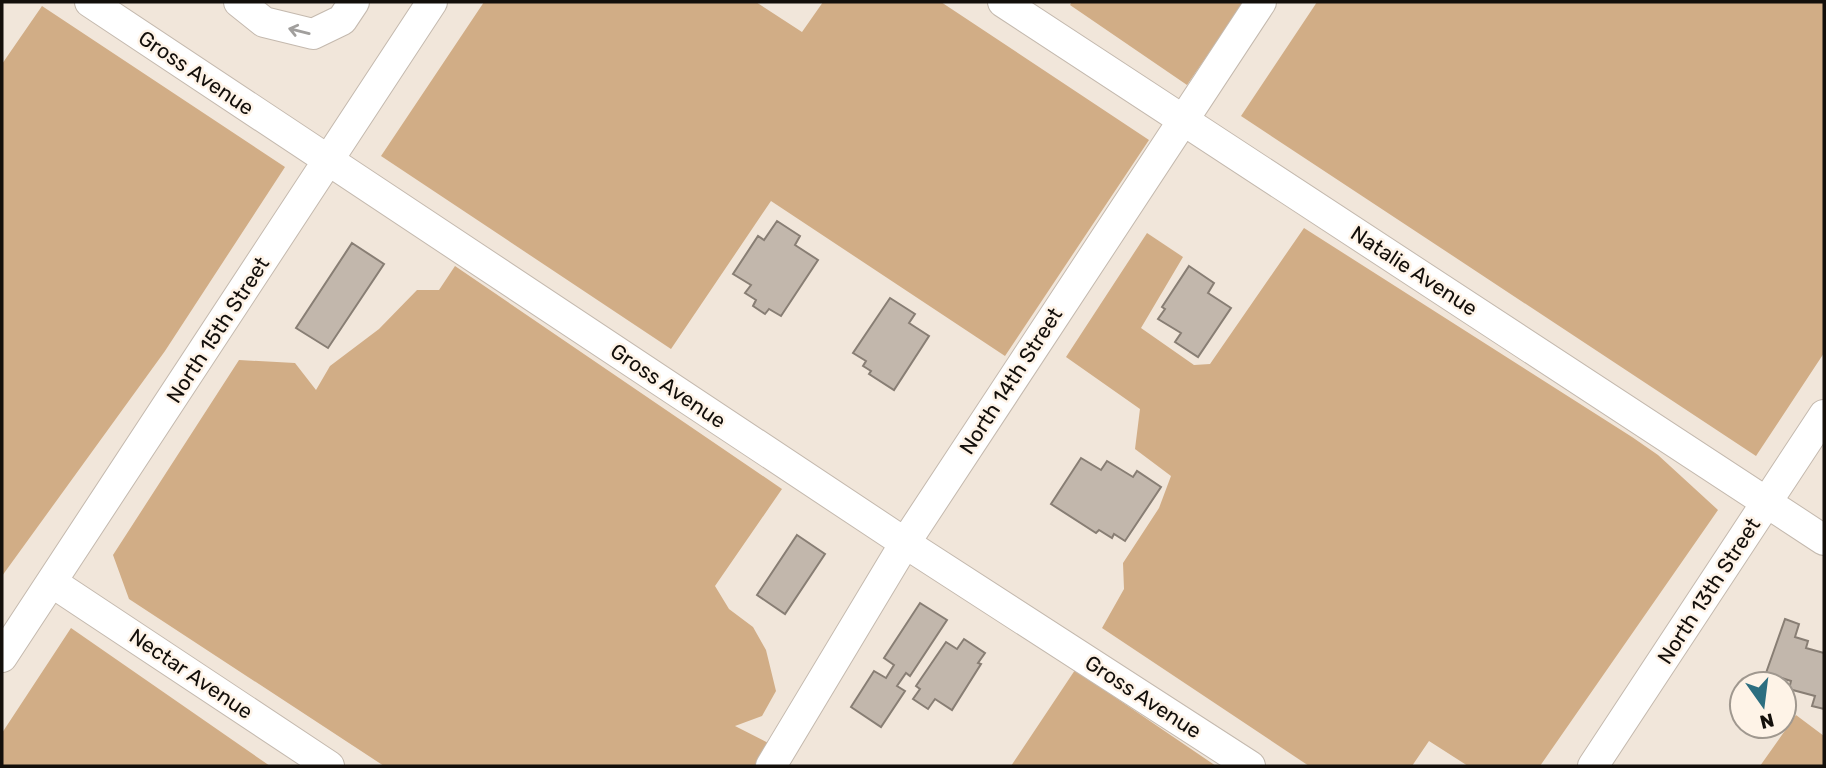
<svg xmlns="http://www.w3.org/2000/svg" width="1826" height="768" viewBox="0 0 1826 768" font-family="Rubik,sans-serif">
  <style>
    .green { fill: #d1ad86 }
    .building { fill: #c2b7ac; stroke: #887e74; stroke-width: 2 }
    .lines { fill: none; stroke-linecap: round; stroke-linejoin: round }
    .minor-casing { stroke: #c4b9ae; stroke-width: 32 }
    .minor { stroke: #fff; stroke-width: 30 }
    .oneway { stroke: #a19f9d }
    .labels { text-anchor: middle; stroke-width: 5; stroke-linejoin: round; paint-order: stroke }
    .street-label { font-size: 21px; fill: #130f0b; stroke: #fef3e7 }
  </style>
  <rect width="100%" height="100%" fill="#f1e6da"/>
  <path class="green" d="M484 2H756L802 32 823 2H941L1149 140 1005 356 771 201 671 349 381 156Z
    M1072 2H1244L1187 85 1070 5Z
    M1317 2H1824V353L1756 456 1241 116Z
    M42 6 285 167 165 351 2 576V64Z
    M1304 228 1632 437 1658 455 1718 510 1540 766H1468L1429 741 1412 766H1309L1102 628 1124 589 1123 563 1159 508 1171 476 1135 449 1140 409 1066 357 1147 233 1183 257 1141 328 1194 365 1210 364Z
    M455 266 782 489 715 586 729 609 753 627 766 650 776 691 762 716 735 726 774 746 761 766H384L129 599 113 555 239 360 295 363 316 390 330 366 379 329 417 290H439Z
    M71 628 270 766H271H2V733Z
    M1075 670 1216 766H1011Z
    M1796 715 1824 736V766H1760Z"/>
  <path class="building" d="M777 221 800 236 795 245 818 260 781 316 769 309 765 314 753 306 756 300 745 293 751 285 733 274 758 236 764 240Z
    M352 243 384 264 328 348 296 328Z
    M1189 266 1214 283 1208 293 1231 308 1198 357 1175 342 1181 333 1158 319 1165 309 1162 307Z
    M890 298 915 314 909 323 929 336 894 390 869 374 871 371 863 366 866 361 853 353Z
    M1081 458 1101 470 1107 461 1133 477 1137 471 1161 487 1125 541 1114 534 1112 538 1099 530 1096 533 1051 504Z
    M797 535 825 554 785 614 757 595Z
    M920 603 947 620 910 676 906 673 897 686 905 691 881 727 851 707 874 671 886 678 894 665 884 658Z
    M1785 619 1799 624 1795 637 1808 641 1806 648 1824 653V709L1812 706 1815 696 1789 689 1791 681 1766 673Z
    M964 639 985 653 978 663 981 664 952 710 935 699 928 709 913 699 920 689 916 686 946 642 957 649Z"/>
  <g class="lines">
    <defs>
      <path id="minor" d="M90 2 905 543 1250 766
        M239 2 264 22 313 34 342 20 354 2
        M1003 2 1824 540
        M53 583 329 766
        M2 657 432 2
        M771 766 905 543 1261 2
        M1593 766 1824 415"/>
    </defs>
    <use href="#minor" class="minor-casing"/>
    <use href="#minor" class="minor"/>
  </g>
  <defs><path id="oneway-shaft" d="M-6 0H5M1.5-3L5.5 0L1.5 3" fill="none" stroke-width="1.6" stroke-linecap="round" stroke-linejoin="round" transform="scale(1.75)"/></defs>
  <use class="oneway" href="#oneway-shaft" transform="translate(299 31) rotate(-166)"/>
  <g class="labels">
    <g class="street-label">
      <text transform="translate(196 73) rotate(34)" y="7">Gross Avenue</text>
      <text transform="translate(1414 271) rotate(33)" y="7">Natalie Avenue</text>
      <text transform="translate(218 330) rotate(-57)" y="7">North 15th Street</text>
      <text transform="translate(1011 381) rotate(-57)" y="7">North 14th Street</text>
      <text transform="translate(668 386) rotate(34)" y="7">Gross Avenue</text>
      <text transform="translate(1709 591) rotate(-57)" y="7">North 13th Street</text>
      <text transform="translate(191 674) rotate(34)" y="7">Nectar Avenue</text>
      <text transform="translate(1143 697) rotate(33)" y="7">Gross Avenue</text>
    </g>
  </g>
  <rect width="1826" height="768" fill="none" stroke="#130f0b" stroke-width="7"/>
  <g transform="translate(1763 705) rotate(166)"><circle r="33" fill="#fef3e7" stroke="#a0988f" stroke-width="2"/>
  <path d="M0-5L12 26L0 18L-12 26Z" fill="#2c6e80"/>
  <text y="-10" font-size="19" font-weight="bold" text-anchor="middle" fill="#130f0b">N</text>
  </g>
</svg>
